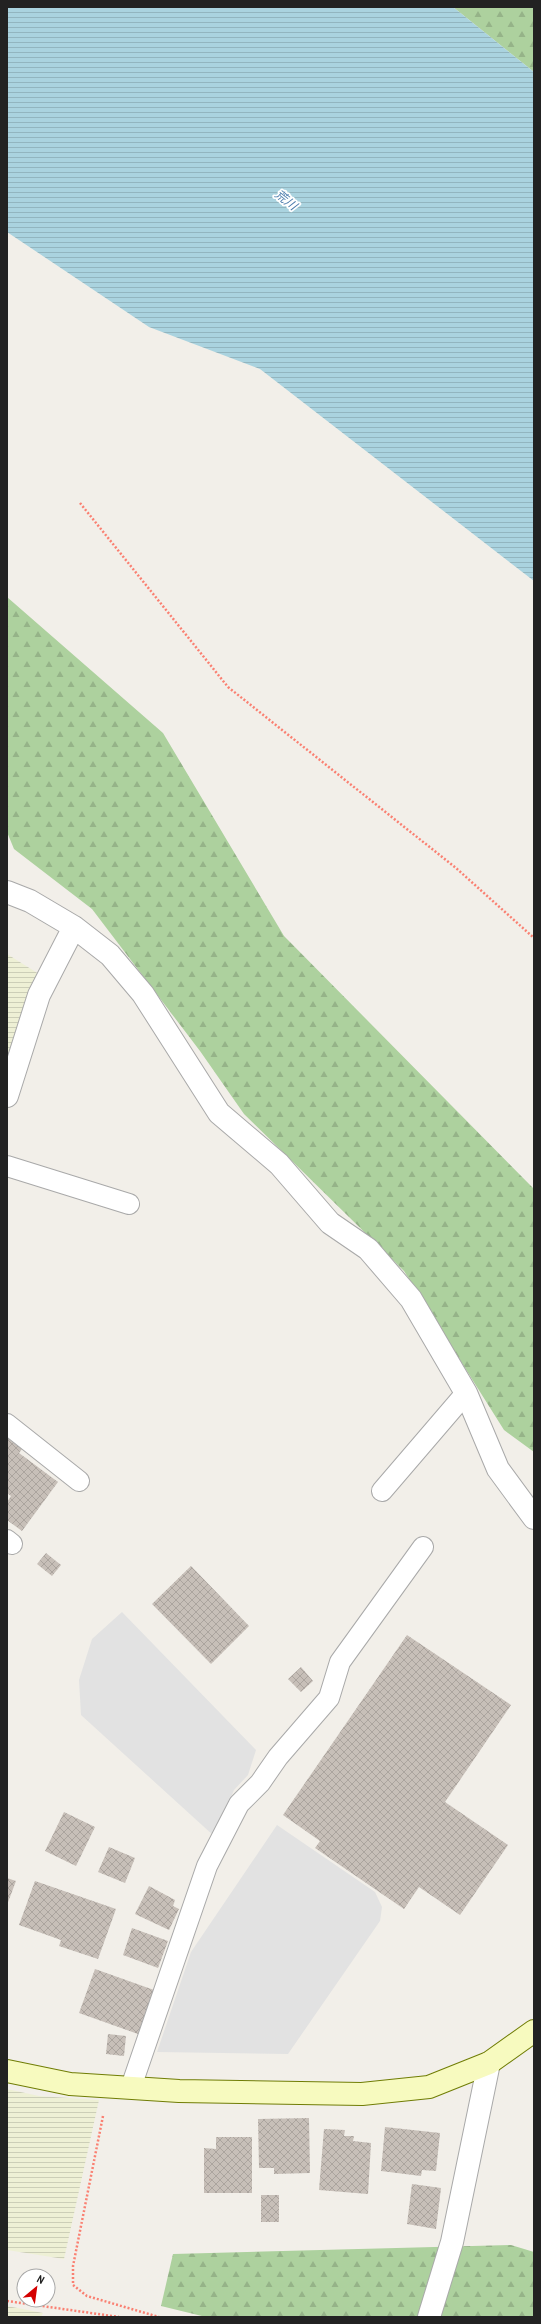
<svg xmlns="http://www.w3.org/2000/svg" width="541" height="2324" viewBox="0 0 541 2324" font-family="'Archivo Narrow','Noto Sans JP',sans-serif">
  <style>
    .farmland { fill: url(#farmland-rules) }
    .forest { fill: url(#forest-firs) }
    .parking { fill: #e2e2e2 }
    .water { fill: url(#water-rules) }
    .building { fill: url(#building-cross-hatch) }
    .lines { fill: none; stroke-linecap: round; stroke-linejoin: round }
    .lane-casing { stroke: #a9a9a9; stroke-width: 22 }
    .street-casing { stroke: #a9a9a9; stroke-width: 24 }
    .secondary-casing { stroke: #707d05; stroke-width: 24 }
    .path { stroke: #fa8072; stroke-width: 2.5; stroke-dasharray: 2 2; stroke-linecap: butt }
    .lane { stroke: #fff; stroke-width: 20 }
    .street { stroke: #fff; stroke-width: 22 }
    .secondary { stroke: #f7fabf; stroke-width: 22 }
    .labels { text-anchor: middle; stroke-width: 3.5; stroke-linejoin: round; paint-order: stroke }
    .water-label { font-size: 12px; font-style: italic; fill: #4a7aab; stroke: #fff }
  </style>
  <defs>
    <pattern id="farmland-rules" width="6" height="5" patternUnits="userSpaceOnUse"><rect width="6" height="5" fill="#eef0d5"/><path d="M0 2.5h6" fill="none" stroke="#ccceb7"/></pattern>
    <pattern id="forest-firs" width="22" height="20" patternUnits="userSpaceOnUse"><rect width="22" height="20" fill="#add19e"/><path d="M5 1l3.5 6h-7zM16 11l3.5 6h-7z" fill="#95b388"/></pattern>
    <pattern id="water-rules" width="6" height="5" patternUnits="userSpaceOnUse"><rect width="6" height="5" fill="#aad3df"/><path d="M0 2.5h6" fill="none" stroke="#92b5bf"/></pattern>
    <pattern id="building-cross-hatch" width="8" height="8" patternUnits="userSpaceOnUse"><rect width="8" height="8" fill="#c7bfb8"/><path d="M0 0l8 8M0 8l8-8" fill="none" stroke="#aba49e"/></pattern>
  </defs>
  <rect width="100%" height="100%" fill="#f2efe9"/>
  <path class="farmland" d="M7 954 39 974 30 990 7 1057Z
    M7 2089 39 2096 99 2100 64 2259 7 2250Z
    M7 2306 43 2313 41 2317H7Z"/>
  <path class="forest" d="M453 7H534V72Z
    M7 597 163 733 284 936 534 1189V1452L504 1430 404 1271 244 1114 200 1051 92 909 14 849 7 832Z
    M511 2245 534 2252V2317H206L161 2306 173 2254Z"/>
  <path class="parking" d="M122 1612 256 1750 248 1775 234 1790 214 1836 81 1715 79 1680 92 1639Z
    M277 1825 375 1892 382 1907 380 1921 288 2054 157 2052 191 1952Z"/>
  <path class="water" d="M7 7H453L534 72V581L260 369 149 327 7 232Z"/>
  <path class="building" d="M7 1438 22 1449 19 1453 58 1482 22 1531 7 1520V1502L11 1496 7 1493Z
    M46 1553 61 1565 52 1576 37 1564Z
    M191 1566 249 1626 211 1664 152 1604Z
    M407 1635 511 1705 445 1802 508 1845 460 1915 419 1887 404 1909 315 1848 320 1841 283 1815Z
    M301 1667 313 1681 301 1692 288 1679Z
    M64 1812 95 1827 76 1866 45 1851Z
    M109 1847 135 1858 125 1883 98 1872Z
    M7 1878 16 1881 7 1905Z
    M35 1881 116 1909 98 1959 59 1946 61 1940 19 1925Z
    M149 1886 175 1900 173 1906 179 1909 169 1930 135 1914Z
    M132 1928 168 1941 158 1968 123 1955Z
    M95 1969 154 1990 138 2034 79 2013Z
    M108 2034 126 2036 124 2056 106 2054Z
    M309 2118 310 2173 274 2174V2168H259L258 2119Z
    M385 2127 440 2133 436 2171 422 2170 421 2176 381 2171Z
    M324 2129 345 2130 344 2136H354L353 2141 371 2143 368 2194 319 2190Z
    M216 2137H252V2193H204V2148L216 2149Z
    M412 2184 441 2188 436 2229 407 2224Z
    M261 2195H279V2222H261Z"/>
  <g class="lines">
    <defs>
      <path id="lane" d="M7 1166 129 1204
        M7 1424 79 1481
        M382 1491 466 1393
        M7 1540 12 1544
        M131 2087 207 1866 239 1804 260 1783 278 1757 329 1698 340 1662 423 1547"/>
      <path id="street" d="M7 892 30 901 74 927 110 955 143 994 219 1113 279 1164 330 1223 368 1249 411 1299 466 1393 498 1469 534 1518
        M7 1096 39 995 74 927
        M429 2317 452 2242 489 2063"/>
      <path id="secondary" d="M7 2071 70 2084 179 2091 362 2094 429 2087 489 2063 534 2031"/>
    </defs>
    <use href="#lane" class="lane-casing"/>
    <use href="#street" class="street-casing"/>
    <use href="#secondary" class="secondary-casing"/>
    <path class="path" d="M80 503 228 687 456 868 534 938
      M103 2116 73 2266V2285L87 2296 159 2317
      M7 2301 119 2317"/>
    <use href="#lane" class="lane"/>
    <use href="#street" class="street"/>
    <use href="#secondary" class="secondary"/>
  </g>
  <g class="labels">
    <g class="water-label">
      <text transform="translate(286 200) rotate(38)" y="4">荒川</text>
    </g>
  </g>
  <rect width="541" height="2324" fill="none" stroke="#222222" stroke-width="16"/>
  <g transform="translate(36 2288) rotate(29)"><circle r="19" fill="#ffffff" stroke="#a7a7a7"/>
  <path d="M0-3L7 15L0 10L-7 15Z" fill="#d40000"/>
  <text y="-6" font-size="11" font-weight="bold" text-anchor="middle" fill="#222222">N</text>
  </g>
</svg>
